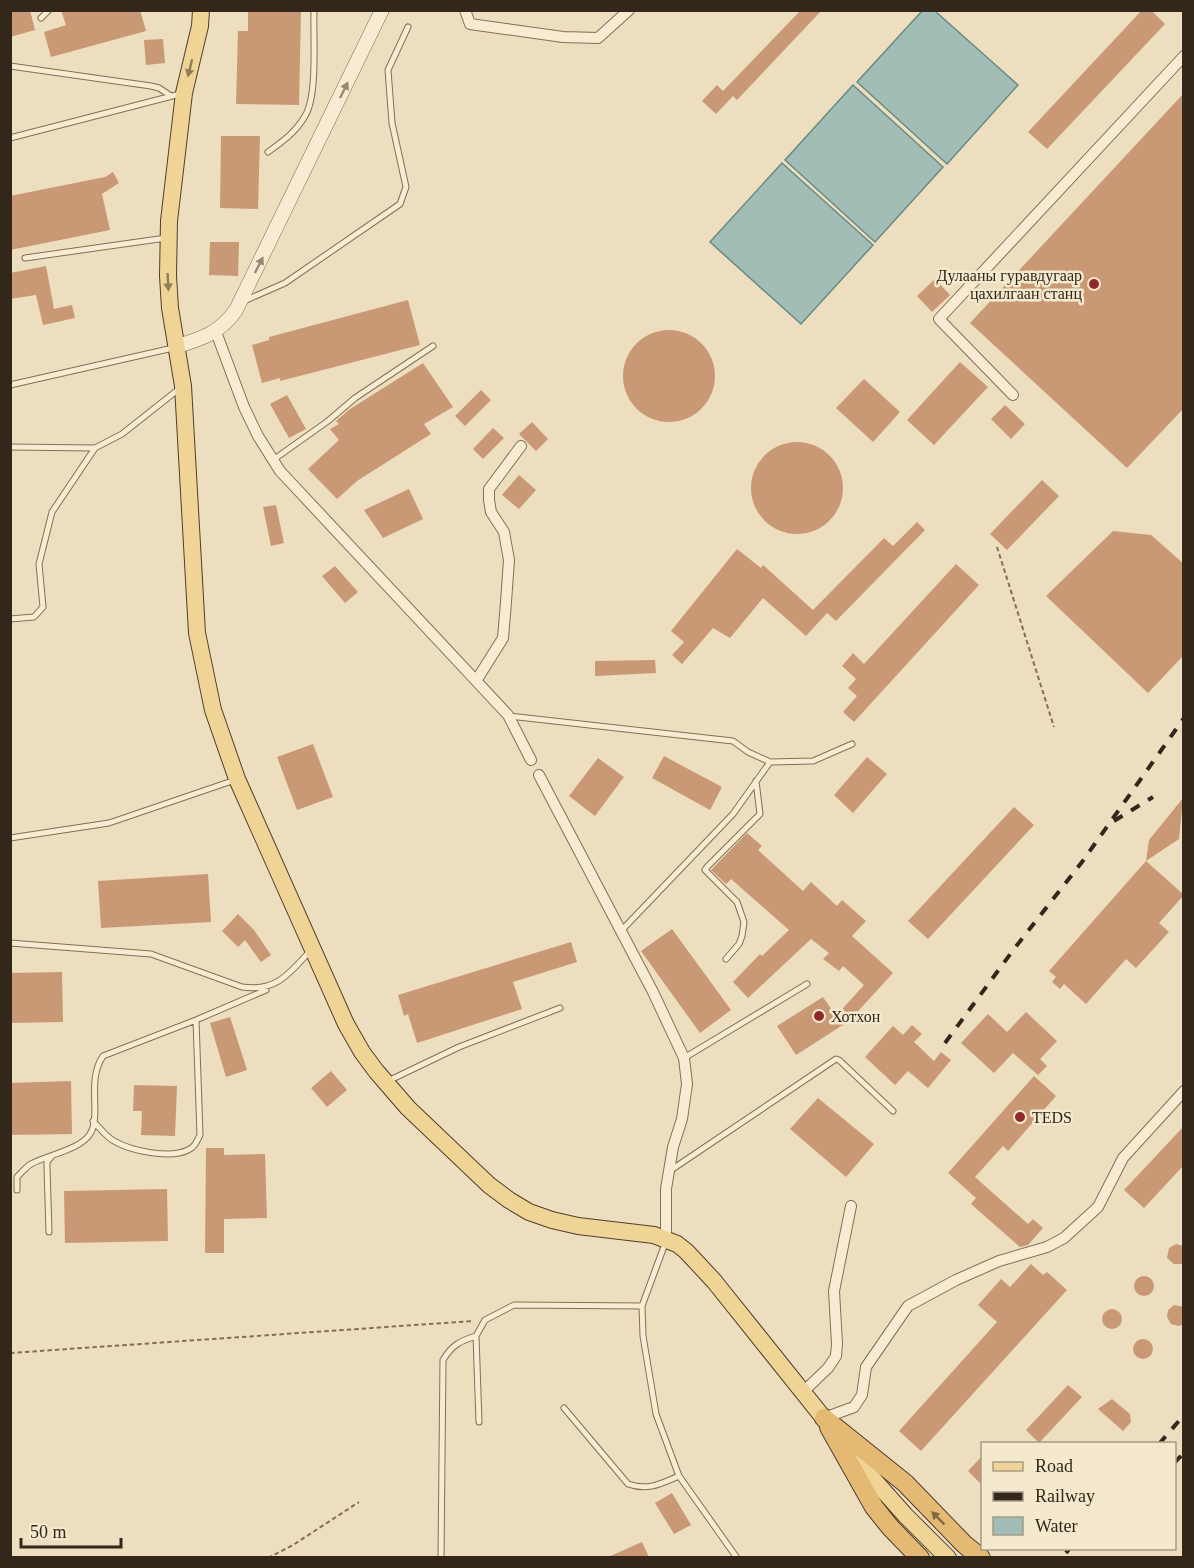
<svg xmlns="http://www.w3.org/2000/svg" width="1194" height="1568" viewBox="0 0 1194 1568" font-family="'Times New Roman',serif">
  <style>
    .water { fill: #a1bdb5; stroke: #698a82; stroke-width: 1.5 }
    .building { fill: #c99975 }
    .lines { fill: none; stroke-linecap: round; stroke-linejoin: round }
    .service-casing { stroke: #836f58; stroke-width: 7 }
    .minor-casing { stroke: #836f58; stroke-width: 12 }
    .tertiary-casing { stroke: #836f58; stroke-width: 15 }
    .primary-casing { stroke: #513d2c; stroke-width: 18 }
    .trunk-casing { stroke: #513d2c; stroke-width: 20 }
    .path { stroke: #836f58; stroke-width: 2; stroke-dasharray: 4.5 3; stroke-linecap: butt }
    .service { stroke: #f7ecd1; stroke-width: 5 }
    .minor { stroke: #f7ecd1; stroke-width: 10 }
    .tertiary { stroke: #f7ecd1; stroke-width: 14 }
    .primary { stroke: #efd496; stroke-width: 16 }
    .trunk { stroke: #e4b973; stroke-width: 18 }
    .rail { stroke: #33271c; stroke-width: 4; stroke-dasharray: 10 10; stroke-linecap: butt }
    .oneway { fill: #917e59 }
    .oneway2 { fill: #958a76 }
    .oneway3 { fill: #836943 }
    .poi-dot { fill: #902a2a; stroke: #f4e9cd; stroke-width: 2 }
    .labels { text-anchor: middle; stroke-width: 5; stroke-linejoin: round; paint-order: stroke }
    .poi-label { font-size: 16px; fill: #33271c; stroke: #f4e9cd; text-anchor: start }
  </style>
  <rect width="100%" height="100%" fill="#ecdebe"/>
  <path class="water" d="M935 11 1018 85 947 164 857 82 922 11Z
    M853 85 943 167 875 242 785 160Z
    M782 163 873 245 801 324 710 242Z"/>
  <path class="building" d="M10 10H30L35 30 10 37Z
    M61 10H140L146 31 51 57 44 32 66 25Z
    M248 10H301L299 105 236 104 238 31H248Z
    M801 10H822L737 100 733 96 716 114 702 101 717 85 723 91Z
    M1142 10H1151L1165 24 1047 149 1028 132Z
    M163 39 165 63 146 65 144 40Z
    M1184 93V408L1127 468 970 323Z
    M221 136H260L258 209 220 208Z
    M113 172 119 183 102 194 110 230 10 250V196L105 177Z
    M210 242H239L238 276 209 275Z
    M46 266 54 309 72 305 75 318 43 325 36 295 10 299V273Z
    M935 279 950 295 932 312 917 296Z
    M408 300 420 345 280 381V378L262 383 252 345 269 340V337Z
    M623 376a46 46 0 1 1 92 0a46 46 0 1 1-92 0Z
    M960 362 988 387 934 445 907 420Z
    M423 363 453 407 424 424 431 434 357 481 337 499 308 469 339 440 330 429 339 424 336 421 350 409Z
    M864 379 900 412 873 442 836 408Z
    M481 390 491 400 465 426 455 416Z
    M287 395 306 429 289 438 270 404Z
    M1005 405 1025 424 1011 439 991 419Z
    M532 422 548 439 536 451 519 434Z
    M493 428 504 438 483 459 473 449Z
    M751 488a46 46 0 1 1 92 0a46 46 0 1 1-92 0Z
    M519 475 536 490 519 509 502 495Z
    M1042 480 1059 496 1007 550 990 534Z
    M409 489 423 519 383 538 364 510Z
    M276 505 284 543 271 546 263 507Z
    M917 522 925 530 836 621 827 613 806 636 763 598 730 638 713 628 682 664 672 655 684 642 671 631 737 549 761 568 763 565 813 610 884 538 893 546Z
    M1113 531 1151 535 1184 564V655L1148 693 1046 596Z
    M956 564 979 585 854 722 843 712 857 696 848 688 856 679 842 666 853 653 864 664Z
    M335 566 358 592 345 603 322 576Z
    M655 660 656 673 595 676V661Z
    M313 744 333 797 297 810 277 757Z
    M664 756 722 787 710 810 652 778Z
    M867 757 887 774 853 813 834 795Z
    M598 758 624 777 595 816 569 796Z
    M1183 798 1179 839 1146 861 1149 840Z
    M1014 807 1034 825 928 939 908 921Z
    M747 833 762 846 758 850 803 891 811 882 837 906 842 900 866 921 852 936 893 973 849 1021 796 1055 777 1026 823 997 836 1016 864 985 843 966 839 971 823 959 829 953 811 939 748 998 733 982 760 954 762 956 789 930 731 879 726 884 711 870Z
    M1146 861 1184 895 1159 923 1169 932 1136 968 1126 959 1086 1004 1064 984 1060 989 1052 982 1056 977 1049 971Z
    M208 874 211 922 101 928 98 881Z
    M238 914 254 930 271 955 261 962 245 940 238 947 222 931Z
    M672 929 731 1010 700 1033 641 951Z
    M571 942 577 962 513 982 522 1009 417 1043 408 1014 404 1016 398 995Z
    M62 972 63 1022 10 1023V973Z
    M1026 1012 1057 1041 1040 1059 1047 1066 1038 1075 1013 1053 994 1073 961 1043 988 1014 1007 1032Z
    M230 1017 247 1070 226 1077 210 1023Z
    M912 1025 922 1034 914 1042 934 1061 941 1052 951 1060 928 1088 908 1071 895 1085 865 1057 893 1026 903 1035Z
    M331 1071 347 1090 327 1107 311 1088Z
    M1034 1076 1056 1096 1008 1151 1003 1146 975 1177 1028 1224 1033 1219 1043 1228 1028 1245 1020 1247 971 1204 976 1198 948 1173Z
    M71 1081 72 1134 10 1135V1083Z
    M134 1085 177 1086 175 1136 141 1135 142 1111H133Z
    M818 1098 874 1144 846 1177 790 1129Z
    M1184 1126V1165L1144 1208 1124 1190Z
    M206 1148H224V1155L265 1154 267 1218 224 1219V1253H205Z
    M167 1189 168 1241 65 1243 64 1191Z
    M1176 1244 1184 1246V1264H1174L1167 1258 1169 1248Z
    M1031 1264 1043 1275 1047 1272 1067 1290 921 1451 899 1431 997 1322 978 1305 1001 1279 1010 1287Z
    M1134 1286a10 10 0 1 1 20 0a10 10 0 1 1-20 0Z
    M1174 1305 1184 1307V1324L1179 1326 1171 1324 1167 1317 1168 1310Z
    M1102 1319a10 10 0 1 1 20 0a10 10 0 1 1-20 0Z
    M1133 1349a10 10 0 1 1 20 0a10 10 0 1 1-20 0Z
    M1068 1385 1082 1397 1039 1443 1026 1430Z
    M1112 1399 1130 1414 1131 1422 1123 1431 1098 1409Z
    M982 1456V1485L968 1471Z
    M672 1493 691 1525 674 1534 655 1503Z
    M642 1542 649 1557H608Z"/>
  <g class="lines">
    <defs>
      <path id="service" d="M41 18 49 10
        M10 66 151 86 159 88 171 96
        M10 138 180 94
        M268 152C282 142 296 132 305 116 318 95 313 37 314 10
        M25 258 166 238
        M244 301 285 283 400 204 406 187 392 123 388 70 408 27
        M10 385 173 348
        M10 447 95 448
        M273 460 328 421 355 398 433 346
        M10 619 34 617 43 607 39 564 52 512 95 448 122 434 179 389
        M509 716 733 741 748 752 770 762
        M10 838 109 823 235 780
        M621 931 733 814 770 762 813 761 852 744
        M10 943 151 954 242 987C276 992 289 974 310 951
        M726 959 739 944 742 936 744 922 737 902 705 870 707 867 760 814 756 781
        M684 1058 807 984
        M388 1081 459 1047 560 1008
        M93 1121C100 1128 105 1136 114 1141 131 1151 170 1159 188 1150 195 1147 197 1141 200 1135L196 1020 266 990
        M671 1170 836 1059 839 1060 893 1111
        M17 1190V1177C21 1173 26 1167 31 1164 47 1155 80 1150 90 1134 102 1115 86 1081 103 1056L196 1020
        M49 1232 47 1168V1162L51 1157
        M666 1241 642 1306 643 1336 656 1414 679 1476 737 1558
        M564 1408 628 1484C648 1491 660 1484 679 1476
        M479 1422 476 1336 485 1320 514 1305 642 1306
        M441 1558 443 1360C452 1345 460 1341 476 1336"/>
      <path id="minor" d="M465 10 470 24 563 37 598 38 629 10
        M216 332 244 407 258 436 280 471 508 715 531 760
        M1013 395 939 319 1184 56
        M476 681 503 638 506 602 509 560 504 532 491 512 489 500V489L521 446
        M539 775 653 992 684 1058 687 1084 682 1119 673 1147 666 1189V1239
        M803 1392 828 1368 836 1356 837 1344 834 1291 851 1206
        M824 1418 854 1407 862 1395 866 1367 908 1306 956 1280 999 1261 1047 1247 1064 1238 1098 1207 1123 1158 1184 1091"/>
      <path id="tertiary" d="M177 346C202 339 221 332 236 310L382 10"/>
      <path id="primary" d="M201 10 200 26 184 93 169 221 168 276 170 308 183 386 197 633 213 710 237 779 346 1024 362 1052 376 1071 408 1108 489 1185 509 1200 529 1212 552 1220 578 1226 654 1235 677 1244 686 1251 714 1281 866 1471 905 1515 948 1558"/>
      <path id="trunk" d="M824 1418 905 1483 964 1544 981 1558
        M829 1427 874 1507 890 1527 920 1558"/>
    </defs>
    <use href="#service" class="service-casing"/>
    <use href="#minor" class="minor-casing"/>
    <use href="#tertiary" class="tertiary-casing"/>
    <use href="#primary" class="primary-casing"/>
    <use href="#trunk" class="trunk-casing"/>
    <path class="path" d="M997 547 1054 727
      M10 1353 473 1321
      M268 1558 293 1545 359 1502"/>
    <use href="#service" class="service"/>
    <use href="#minor" class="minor"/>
    <use href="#tertiary" class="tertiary"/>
    <use href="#primary" class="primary"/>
    <use href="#trunk" class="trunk"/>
    <path class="rail" d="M1114 821 1153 797
      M945 1043 1014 949 1082 862 1184 718
      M1159 1444 1184 1415
      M1174 1463 1184 1453
      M1066 1553 1070 1548"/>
  </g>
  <defs><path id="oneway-solid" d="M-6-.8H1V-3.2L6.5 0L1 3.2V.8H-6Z" transform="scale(1.5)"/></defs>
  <g class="oneway">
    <use href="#oneway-solid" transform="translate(190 68) rotate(104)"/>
    <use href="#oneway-solid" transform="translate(168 282) rotate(87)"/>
  </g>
  <g class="oneway2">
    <use href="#oneway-solid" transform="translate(344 90) rotate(-64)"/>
    <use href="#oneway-solid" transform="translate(259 265) rotate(-63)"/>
  </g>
  <use class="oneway3" href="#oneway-solid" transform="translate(938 1518) rotate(-135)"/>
  <g class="poi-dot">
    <circle cx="1094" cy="284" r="6"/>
    <circle cx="819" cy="1016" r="6"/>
    <circle cx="1020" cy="1117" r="6"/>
  </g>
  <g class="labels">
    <g class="poi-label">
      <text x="1082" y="281" text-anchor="end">Дулааны гуравдугаар<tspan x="1082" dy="18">цахилгаан станц</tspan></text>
      <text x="831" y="1022">Хотхон</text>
      <text x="1032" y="1123">TEDS</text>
    </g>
  </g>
  <rect width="1194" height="1568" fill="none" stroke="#33271c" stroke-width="24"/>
  <rect x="981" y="1442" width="195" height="108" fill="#f4e9cd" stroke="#a79b86" stroke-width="1.5"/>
  <rect x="993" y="1462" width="30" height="9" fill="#efd496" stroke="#a79b86" stroke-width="1.5"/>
  <text x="1035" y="1472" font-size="18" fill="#33271c">Road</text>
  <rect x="993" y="1492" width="30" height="9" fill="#33271c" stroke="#a79b86" stroke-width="1.5"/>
  <text x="1035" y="1502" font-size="18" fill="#33271c">Railway</text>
  <rect x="993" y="1517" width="30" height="18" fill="#a1bdb5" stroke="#a79b86" stroke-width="1.5"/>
  <text x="1035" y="1532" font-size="18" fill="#33271c">Water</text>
  <path d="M21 1538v9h100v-9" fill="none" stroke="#33271c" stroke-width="3"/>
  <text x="30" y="1538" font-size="18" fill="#33271c" stroke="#f4e9cd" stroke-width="4.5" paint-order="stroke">50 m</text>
</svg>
